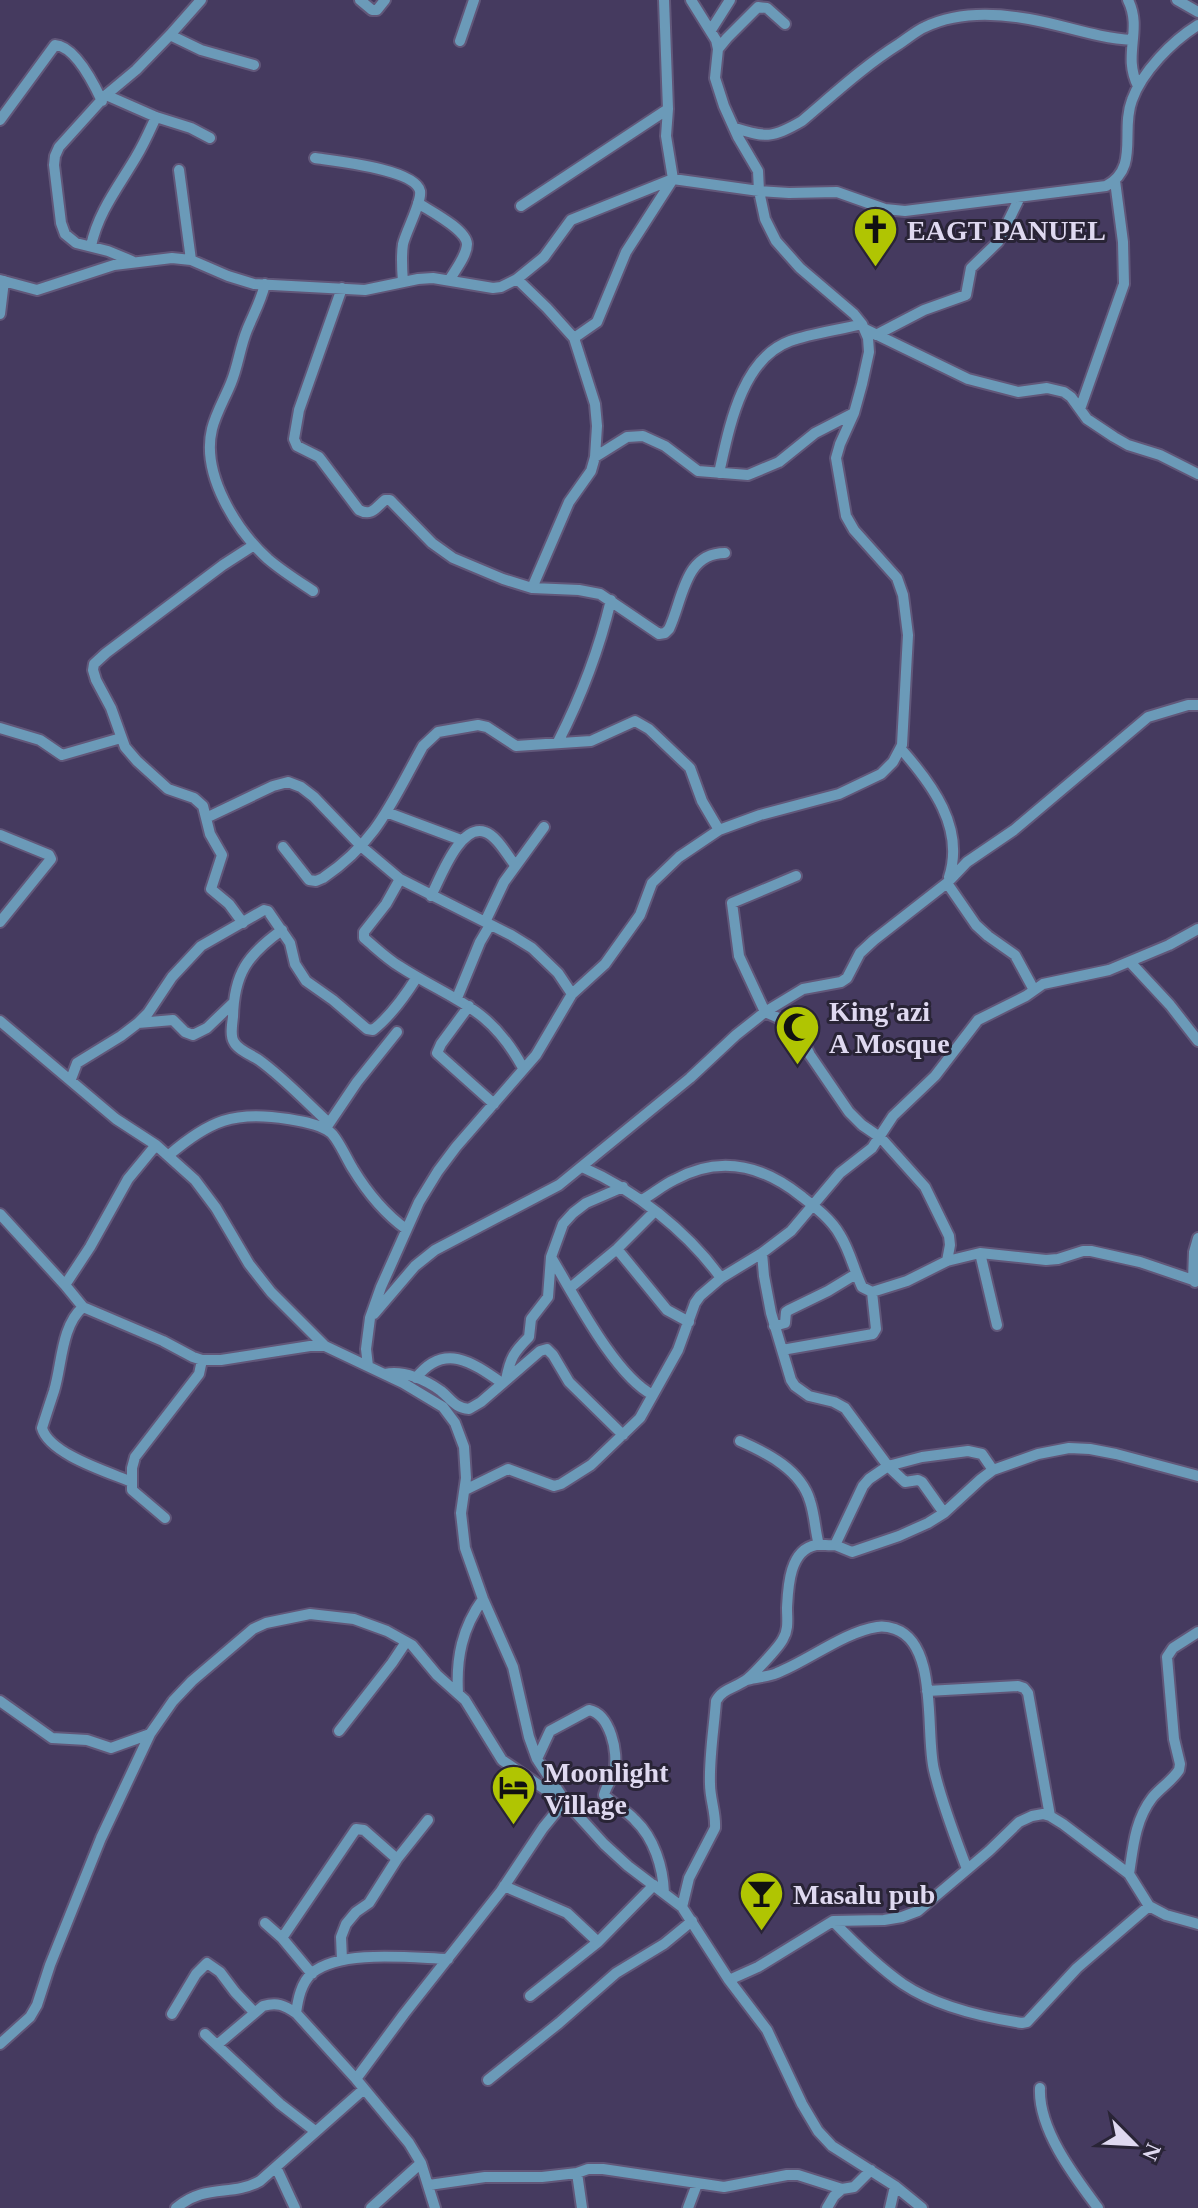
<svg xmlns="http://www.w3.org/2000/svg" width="1198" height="2208" viewBox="0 0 1198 2208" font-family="'Times New Roman',serif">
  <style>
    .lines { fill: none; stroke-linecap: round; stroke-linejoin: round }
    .minor-casing { stroke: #615779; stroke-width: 14 }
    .minor { stroke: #6b9ab8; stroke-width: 10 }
    .labels { text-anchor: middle; stroke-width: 6; stroke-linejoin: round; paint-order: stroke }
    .poi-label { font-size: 28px; font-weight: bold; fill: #dfd9f0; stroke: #292436; text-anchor: start }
  </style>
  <rect width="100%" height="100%" fill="#453a5f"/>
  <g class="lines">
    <defs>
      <path id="minor" d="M360 0 372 10H377L385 0
        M1128 0C1143 30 1122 55 1138 86
        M1177 0 1198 12
        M711 30 730 0
        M170 35 201 50 254 65
        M460 41 474 0
        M718 49 727 38 758 7 767 8 785 24
        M106 95 156 117 191 128 210 138
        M0 120 55 45C75 46 94 84 102 101
        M735 128C767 138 773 138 802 121 834 94 864 66 899 44 908 38 916 31 925 27 956 12 996 13 1029 19 1064 25 1096 38 1132 40
        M315 158C335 161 415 169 420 191 422 202 406 231 403 244 401 257 402 269 403 282
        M179 170 191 260
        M418 203C430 211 466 229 467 244 467 255 456 269 450 279
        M521 206 668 109
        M91 246C98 212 119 186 136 157 144 144 150 130 156 117
        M132 261 108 251 76 243 65 234 61 223 54 165 55 156 59 147 106 95 136 70 170 35 201 0
        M517 279 547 308 574 338 595 404 597 426 595 457 591 471 569 502 532 588
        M0 280 37 290 114 265 172 258 191 260 228 276 254 284 365 290 418 279 433 278 493 288 501 287 517 279 544 257 571 220 673 179 759 191 789 193 837 192 885 209 905 211 1106 186C1140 168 1120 131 1132 100 1142 72 1172 41 1198 25
        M265 284C261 301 253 315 247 330 240 347 238 366 231 383 225 398 216 413 212 429 201 474 236 530 268 559 282 571 298 581 313 591
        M342 288 299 410 294 439 297 446 319 457 359 510C372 517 376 507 385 500H390L432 543 453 558 503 579 532 588 579 590 600 594 659 634 665 633 669 629C683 600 684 553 725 553
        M0 314 4 281
        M865 329 968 379 1018 392 1047 388 1064 392 1071 397 1087 419 1114 437 1128 445 1160 455 1198 474
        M876 335 924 310 966 295 971 268 998 242 1020 197
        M574 338 597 322 626 252 673 179 666 136 668 109 664 0
        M1080 409 1124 284 1123 242 1115 181
        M595 457 627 437 643 436 665 446 698 471 748 475 779 462 815 433 854 413
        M719 473C729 429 741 359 790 341 813 333 839 330 862 324
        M0 728 40 740 62 755 121 738
        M558 742C581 697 599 650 611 600
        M901 749C932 784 965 828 949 877
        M386 812 461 840
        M206 818 273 786 288 782 301 787 314 797 362 847 400 879 511 935 532 948 558 973 572 994
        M0 835 49 855 51 859 0 922
        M283 847 309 880 316 881 323 878C378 841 392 801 423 746L438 732 478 725 487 727 516 746 591 741 635 721 649 729 690 768 702 801 719 830
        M796 876 732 903 739 956 765 1012 790 1023 798 1031 810 1055 849 1112 862 1125 881 1138 925 1187 949 1236 950 1245 947 1261
        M400 879 386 904 364 932V938C375 947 386 958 399 966 453 1001 489 1005 523 1068
        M947 883 976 925 988 936 1015 955 1034 990
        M431 896C440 879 460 823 485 832 497 836 507 855 515 865
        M485 922 504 882 544 827
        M243 923 229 904 211 889 222 855 210 834 203 806 194 798 168 789 137 761 125 747 111 708 96 680 93 670 94 664 106 653 223 565 254 545
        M282 930C247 955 234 974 233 1017 232 1025 230 1036 234 1042 238 1050 252 1055 259 1060 284 1078 306 1102 329 1123
        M1130 962 1170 1005 1198 1041
        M457 998 480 942 490 925
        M469 1006 441 1044 437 1053 494 1104
        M0 1021 116 1119 156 1145 195 1180 216 1208 249 1264 271 1292 325 1346
        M138 1023 173 1020 185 1032 193 1035 207 1028 233 1003
        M71 1079 77 1063 121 1036 138 1023 148 1013 172 977 201 946 264 910 268 911 290 943 295 964 306 981 333 1000 367 1029 373 1030C391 1016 405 996 417 977
        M326 1128 357 1082 397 1032
        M169 1155C209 1121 234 1110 288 1119 300 1121 320 1124 330 1132 338 1138 347 1160 353 1169 367 1192 384 1213 406 1229
        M582 1167C635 1190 687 1231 721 1278
        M642 1200C653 1194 663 1185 674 1180 719 1155 762 1165 801 1196 815 1207 831 1219 840 1235 850 1251 854 1270 862 1287L872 1292 907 1281 947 1261 980 1253 1046 1260 1058 1259 1083 1251H1091L1140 1262 1193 1280
        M0 1214 65 1285 83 1307 163 1341 193 1357 202 1360H221L310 1346H325L403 1383 443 1407 455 1423 464 1447 466 1478 461 1513 465 1548 483 1599 513 1667 529 1737 537 1759 565 1801 604 1844 628 1866 682 1907 729 1980 767 2030 802 2104 818 2131 832 2146 895 2186 922 2208
        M617 1249 667 1310 689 1322
        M762 1253 764 1276 771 1313 791 1380 795 1386 809 1396 834 1402 845 1408 888 1466 905 1482 918 1480 922 1482 944 1513
        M980 1253 997 1325
        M551 1257C574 1295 615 1376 653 1395
        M1195 1282 1193 1280 1194 1252 1198 1238
        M65 1285 90 1247 128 1179 156 1145
        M570 1288 617 1249 655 1211
        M83 1307C61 1326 62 1365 54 1391 50 1403 46 1415 42 1428 49 1454 108 1472 132 1482
        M374 1314 415 1266 435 1250 559 1185 690 1078 736 1035 765 1012 803 989 841 982 847 978 860 953 874 940 947 883 967 862 1014 830 1148 717 1188 705H1198
        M774 1326 785 1323 786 1312 789 1310 828 1291 856 1274
        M782 1350 873 1334 876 1329 872 1292
        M368 1366 366 1349 370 1318 381 1287 419 1202 438 1171 456 1147 536 1055 572 994 605 964 640 915 652 883 679 857 719 830 760 815 839 794 881 774 893 762 902 745 908 635 903 595 897 578 854 530 846 516 836 458 840 444 854 413 862 384 869 352 868 338 862 324 854 314 800 268 776 241 765 219 759 191 758 171 738 137 724 106 715 78 718 49 716 40 691 0
        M385 1374C404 1370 426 1380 441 1391 451 1399 455 1408 469 1409L481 1402 540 1351 547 1349 553 1355 569 1382 623 1435
        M416 1378C444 1342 472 1362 502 1383
        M506 1380C510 1358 514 1352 529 1337L531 1319 548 1297 551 1257 563 1224 573 1213 586 1203 623 1187
        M740 1441C767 1453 801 1470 810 1501 815 1516 815 1531 819 1545
        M465 1490 508 1469 554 1486 561 1484 591 1465 640 1418 678 1350 695 1303 700 1296 721 1278 762 1253 791 1231 840 1173 872 1148 893 1116 935 1076 978 1020 1026 996 1043 984 1109 970 1169 945 1198 929
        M165 1518 132 1490V1468L135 1457 199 1374 202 1360
        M835 1545 852 1552 899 1536 928 1523 944 1513 981 1479 993 1470 1038 1454 1069 1448 1090 1449 1116 1454 1198 1476
        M747 1680C757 1677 768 1677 777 1673 808 1661 844 1632 877 1627 883 1626 889 1627 895 1629 939 1644 925 1734 934 1770 942 1804 955 1837 967 1869
        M927 1691 1018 1686 1024 1688 1028 1693 1050 1816
        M458 1693C456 1658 462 1628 483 1599
        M0 1701 52 1738 87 1740 111 1748 150 1734
        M339 1731 392 1663 406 1642
        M537 1759 550 1731 589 1710C610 1714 619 1753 614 1771 612 1780 606 1786 604 1795 613 1804 626 1810 635 1820 654 1838 663 1867 664 1893
        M1129 1874C1133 1848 1135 1820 1152 1798 1160 1788 1172 1781 1179 1770L1180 1764 1174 1739 1167 1657 1173 1648 1198 1632
        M504 1886 567 1913 598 1942
        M682 1907 689 1878 715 1828C716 1813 710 1799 710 1784 709 1758 714 1728 716 1701 722 1689 735 1688 746 1680 752 1676 780 1646 783 1639 789 1629 787 1619 787 1608 788 1588 789 1550 816 1545 822 1544 829 1546 835 1545L863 1486 869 1479 888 1466 922 1457 968 1451 982 1454 993 1470
        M833 1921C855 1944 877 1966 903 1984 937 2007 982 2017 1022 2023L1027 2022 1077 1968 1149 1906
        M265 1923 282 1938 312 1974
        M282 1938 356 1829 364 1830 397 1859
        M342 1960 341 1937 346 1924 356 1912 369 1903 397 1859 428 1820
        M729 1980 758 1967 833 1921 884 1920 902 1917 918 1911 989 1851 1019 1822 1032 1816 1043 1814 1050 1816 1063 1824 1129 1874 1149 1906 1166 1915 1198 1924
        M530 1996 598 1942 654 1885
        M296 2013C298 1999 301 1983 312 1973 341 1949 412 1958 448 1959
        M172 2014 196 1974 207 1963 220 1972 235 1992 254 2012
        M205 2034 280 2104 315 2131
        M0 2044 30 2017 37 2005 50 1965 101 1838 150 1734 173 1701 192 1681 253 1629 266 1623 310 1614 354 1619 387 1631 412 1645 437 1675 465 1700 502 1760 552 1794 559 1802
        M217 2045 263 2006C277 2002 284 2005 296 2013L356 2079 409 2143 421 2163 435 2208
        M356 2079 404 2014 501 1891 543 1828 565 1801
        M488 2080 559 2023 616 1973 664 1944 692 1921
        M1040 2088C1038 2129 1074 2176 1098 2208
        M276 2167 295 2208
        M577 2173 582 2208
        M429 2185 485 2177H542L577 2173 588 2169H603L724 2187 787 2175H798L842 2189 854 2187 871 2170
        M176 2208C206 2183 231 2197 260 2181L364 2089
        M371 2208 421 2163
        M688 2208 697 2184
        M827 2208 834 2196 842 2189
        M890 2208 895 2186"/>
    </defs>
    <use href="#minor" class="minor-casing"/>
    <use href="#minor" class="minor"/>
  </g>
  <defs>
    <symbol id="church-pin" viewBox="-11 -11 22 30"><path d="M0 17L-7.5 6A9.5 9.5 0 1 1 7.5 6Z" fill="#b0c502" stroke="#292436"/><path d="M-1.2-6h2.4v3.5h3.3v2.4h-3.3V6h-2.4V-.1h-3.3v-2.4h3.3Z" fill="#111"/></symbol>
    <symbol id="mosque-pin" viewBox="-11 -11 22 30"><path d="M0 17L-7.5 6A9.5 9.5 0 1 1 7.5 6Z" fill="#b0c502" stroke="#292436"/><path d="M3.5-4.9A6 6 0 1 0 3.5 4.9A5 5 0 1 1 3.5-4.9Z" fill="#111"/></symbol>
    <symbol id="hotel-pin" viewBox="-11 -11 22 30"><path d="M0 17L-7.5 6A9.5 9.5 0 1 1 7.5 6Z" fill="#b0c502" stroke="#292436"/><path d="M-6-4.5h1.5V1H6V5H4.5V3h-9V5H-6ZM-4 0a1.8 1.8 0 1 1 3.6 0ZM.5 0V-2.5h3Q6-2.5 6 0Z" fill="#111"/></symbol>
    <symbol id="bar-pin" viewBox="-11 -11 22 30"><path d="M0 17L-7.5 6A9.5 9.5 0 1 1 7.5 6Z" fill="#b0c502" stroke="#292436"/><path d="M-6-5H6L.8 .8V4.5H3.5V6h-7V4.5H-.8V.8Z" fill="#111"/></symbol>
  </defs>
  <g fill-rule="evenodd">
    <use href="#church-pin" x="850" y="204" width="51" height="69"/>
    <use href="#mosque-pin" x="772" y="1002" width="51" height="69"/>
    <use href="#hotel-pin" x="488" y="1762" width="51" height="69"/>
    <use href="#bar-pin" x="736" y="1868" width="51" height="69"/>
  </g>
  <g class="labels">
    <g class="poi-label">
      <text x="907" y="240">EAGT PANUEL</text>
      <text x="829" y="1021">King'azi<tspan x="829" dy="32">A Mosque</tspan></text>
      <text x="544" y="1782">Moonlight<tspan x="544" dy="32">Village</tspan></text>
      <text x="793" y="1904">Masalu pub</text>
    </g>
  </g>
  <g transform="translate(1134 2144) rotate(114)" stroke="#292436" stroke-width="6" paint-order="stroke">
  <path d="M0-6L14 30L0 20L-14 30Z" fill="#dfd9f0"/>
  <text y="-12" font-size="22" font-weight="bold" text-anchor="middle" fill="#dfd9f0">N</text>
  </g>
</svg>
